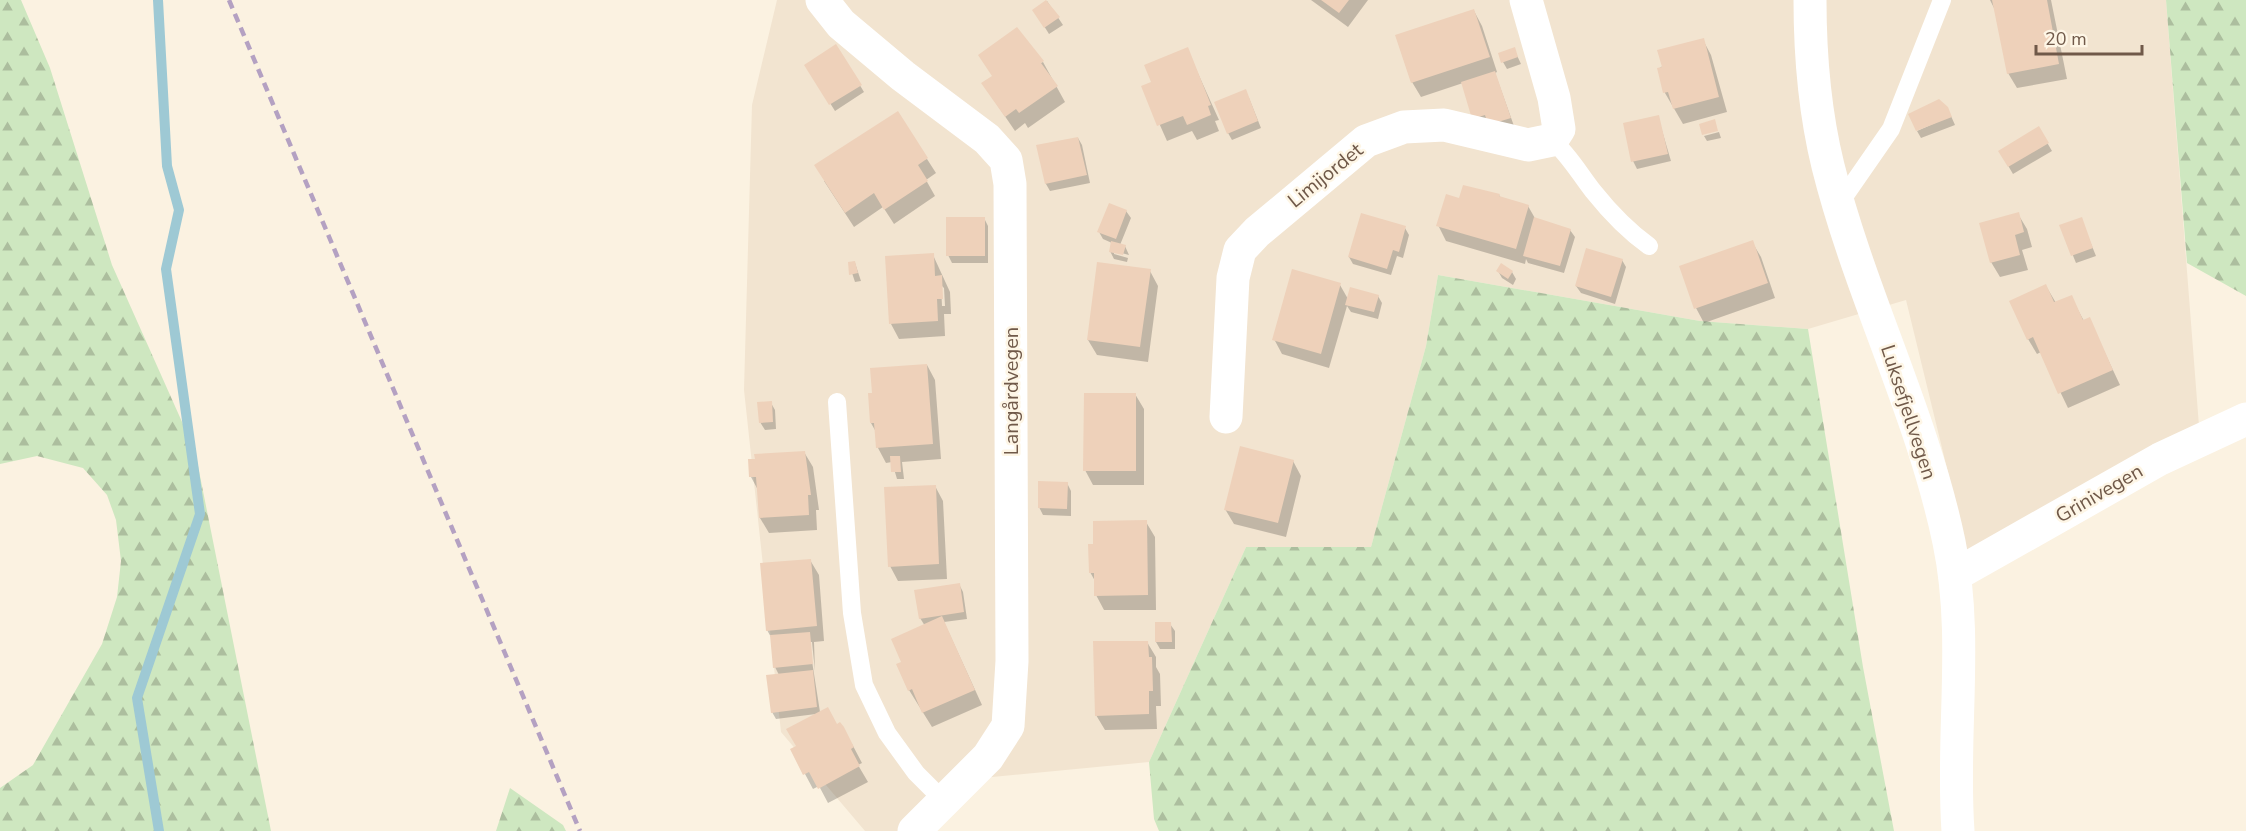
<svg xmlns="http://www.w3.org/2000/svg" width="2246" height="831" viewBox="0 0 2246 831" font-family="'Nunito Sans',sans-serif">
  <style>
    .residential { fill: #f2e4d0 }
    .forest { fill: url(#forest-firs) }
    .shadow { fill: #0003; fill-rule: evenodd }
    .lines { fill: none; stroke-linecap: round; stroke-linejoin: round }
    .stream { stroke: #9ec9d4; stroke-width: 10 }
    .building { fill: #eed1ba }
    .service { stroke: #fff; stroke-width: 18 }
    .minor { stroke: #fff; stroke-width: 33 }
    .secondary { stroke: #fff; stroke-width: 33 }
    .rail { stroke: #b4a1c2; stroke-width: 4.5; stroke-dasharray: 9 6; stroke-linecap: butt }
    .labels { text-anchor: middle; stroke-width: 5; stroke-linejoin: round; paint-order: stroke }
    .street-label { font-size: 20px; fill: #705949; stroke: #fef6e6 }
  </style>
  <defs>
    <pattern id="forest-firs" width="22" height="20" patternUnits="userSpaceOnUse" patternTransform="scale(1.5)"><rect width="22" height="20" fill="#cee7c0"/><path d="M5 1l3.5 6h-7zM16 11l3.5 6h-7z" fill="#acbe9e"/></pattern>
  </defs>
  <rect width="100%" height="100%" fill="#fbf2e1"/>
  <path class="residential" d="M777 0H2166L2200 439 1971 567 1906 300 1808 329 1700 321 1438 275 1426 346 1371 547H1246L1149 762 961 780 900 831H865L781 732 744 390 752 105Z"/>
  <path class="forest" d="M0 0H21L50 68 112 265 195 451 271 831H0V788L33 765 102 644 117 597 121 561 116 520 107 495 83 468 37 456 0 464Z
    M2166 0H2246V296L2187 263Z
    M1438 275 1700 321 1808 329 1863 667 1894 831H1159L1154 819 1149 762 1246 547H1371L1426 346Z
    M510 788 563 825 566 831H496Z"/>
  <path class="shadow" d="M1311 0H1368L1348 27Z
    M1990 0H2051L2067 79 2017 88 2008 73 1995 10Z
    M1047 1 1063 25 1049 34 1034 10Z
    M1474 11 1482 26 1497 72 1495 73 1514 126 1478 125 1463 83 1421 97 1412 82Z
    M1703 40 1711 55 1727 112 1683 124 1665 93 1658 69Z
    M836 46 864 92 835 111 806 65Z
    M1187 49 1219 120 1215 121 1219 131 1197 140 1192 131 1167 141 1143 87 1153 83Z
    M1514 49 1521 64 1507 69 1503 62Z
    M1043 62 1065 102 1028 128 1025 123 1015 131 983 84Z
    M1249 98 1261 128 1232 140 1228 133Z
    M1951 116 1955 125 1921 138 1917 131Z
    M1658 117 1671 161 1637 169 1633 161Z
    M2039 129 2052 151 2013 174 2000 152Z
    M1719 132 1721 138 1707 141 1704 136Z
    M1078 138 1082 145 1090 183 1050 191 1046 184 1038 147Z
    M927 159 936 173 926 180 935 196 894 224 883 207 854 227 824 181Z
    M1499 195 1501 198 1528 206 1536 220 1570 230 1575 237 1564 273 1528 263 1526 259 1525 264 1446 241 1438 225 1460 200Z
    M1126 211 1131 218 1120 245 1125 246 1129 255 1114 251V254L1128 258 1127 262 1114 259 1110 251 1112 243 1103 239 1099 232Z
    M2018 214 2027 229 2032 247 2022 250 2028 270 2000 277 1991 262Z
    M984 218 988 226V263H952L948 255Z
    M2081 219 2096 256 2076 263 2061 226Z
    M1405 228 1409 235 1403 258 1397 256 1391 275 1353 264 1349 257Z
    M1752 242 1761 257 1775 298 1704 323 1696 308Z
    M933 255 950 292 951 314H944L945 336 899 339 891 324ZM941 285 944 288 945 306H942Z
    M1622 260 1626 267 1615 304 1581 293 1576 286Z
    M855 263 861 281 855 282 849 264Z
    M1150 271 1158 286 1148 362 1097 355 1088 340Z
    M1498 271 1512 272 1516 279 1513 285 1502 278Z
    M1340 285 1348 299 1378 296 1382 303 1378 319 1351 312 1347 306 1329 368 1282 354 1274 339Z
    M2046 286 2056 303 2071 297 2084 321 2089 319 2120 385 2068 408 2041 352 2037 354 2028 339 2011 301Z
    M927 365 935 380 941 459 902 462 904 479H897L892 462 886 463 878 448 876 432 871 423 874 394Z
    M1135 394 1144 409V485H1093L1085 470Z
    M771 403 775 410 776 429 765 430 760 422Z
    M804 452 813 467 819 510H816L817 530 769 533 760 518 758 490 751 477Z
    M1293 461 1301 476 1286 537 1234 524 1225 509Z
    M1067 483 1071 491V516L1043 515 1039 507Z
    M935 486 943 501 947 579 898 581 890 566Z
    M1146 522 1155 537 1156 610H1104L1096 595 1095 581 1090 572 1095 546Z
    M810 560 819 575 824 641 814 642 815 671 812 642H809L820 712 837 726 852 744 862 763 858 765 868 782 828 803 819 786 813 789 805 774 798 747 816 714 776 719 772 712 779 675 775 667 772 639 767 630Z
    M959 584 963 592 967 619 944 622 982 705 932 727 909 690 902 662 925 626 920 618Z
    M1170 624 1175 631V649H1160L1156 642Z
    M1147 642 1156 657V667L1160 674 1161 706H1156L1157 729 1105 730 1096 715Z"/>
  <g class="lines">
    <path class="stream" d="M158 0 167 166 179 210 166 269 200 514 137 698 159 831"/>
  </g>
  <path class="building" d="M1046 0 1060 17 1044 28 1032 10Z
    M1321 0H1349L1339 13Z
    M1992 0H2047L2059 64 2007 74Z
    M1474 9 1490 57 1411 83 1395 35Z
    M1017 27 1044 61 1041 63 1058 86 1019 113 1016 109 1005 117 981 83 992 76 978 55Z
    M1704 38 1719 97 1673 109 1668 92 1663 93 1657 68 1662 67 1657 50Z
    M836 44 862 85 829 105 804 65Z
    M1188 47 1211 105 1208 106 1211 115 1187 125 1183 116 1157 126 1141 86 1151 82 1144 65Z
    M1515 47 1518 57 1501 63 1498 53Z
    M1495 71 1511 118 1488 125 1485 115 1472 119 1461 82Z
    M1246 89 1258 121 1227 134 1214 102Z
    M1939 99 1948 107 1952 117 1916 131 1908 114Z
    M898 111 928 158 918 165 928 181 884 210 874 193 845 213 814 165Z
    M1659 115 1668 154 1631 162 1623 123Z
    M1715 119 1718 131 1702 135 1699 124Z
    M2039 126 2049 143 2008 167 1998 151Z
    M1078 137 1087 175 1045 184 1036 145Z
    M1463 185 1500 194 1499 196 1529 205 1516 249 1436 226 1446 194 1459 198Z
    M1109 203 1127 210 1116 239 1097 232Z
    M2019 212 2024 232 2015 235 2020 255 1990 263 1979 223Z
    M1361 213 1406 226 1399 252 1393 250 1387 269 1348 257Z
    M946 217H985V256H946Z
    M1534 217 1571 229 1560 266 1523 256Z
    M2082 217 2093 248 2071 256 2059 225Z
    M1753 240 1768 283 1694 309 1679 266Z
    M1111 241 1126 245 1123 255 1109 252Z
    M1586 248 1623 259 1611 297 1575 286Z
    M934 253 935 276 942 275 943 299H937L938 321 889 324 885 256Z
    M855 261 858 273 849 275 848 262Z
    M1097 262 1151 269 1140 347 1087 340Z
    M1501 263 1513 271 1508 279 1496 271Z
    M1292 269 1341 283 1321 354 1272 340Z
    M2046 284 2054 302 2072 295 2083 320 2090 317 2113 370 2058 394 2033 337 2027 340 2009 301Z
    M1350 287 1379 295 1374 312 1345 305Z
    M927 364 933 444 876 448 874 423H870L868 393H872L870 368Z
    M1084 393H1136V471H1083Z
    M772 401 773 422 759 423 757 402Z
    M1240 446 1294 460 1278 523 1224 510Z
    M805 451 811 495H808L809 515 759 518 756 477H749L748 459H755L754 454Z
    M890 456H900L901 472H891Z
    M1038 481 1068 482 1067 509 1038 508Z
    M936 485 939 564 888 567 884 487Z
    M1147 520 1148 595 1094 596V573H1089L1088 544H1093V521Z
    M811 559 817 626 766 631 760 563Z
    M960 583 964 612 919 619 914 590Z
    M942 616 975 690 922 713 912 689 908 691 896 664 901 662 891 639Z
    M1155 622H1171L1172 642H1155Z
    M810 632 813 664 773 668 770 635Z
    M1093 641H1148L1149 657H1152L1153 691H1149V714L1095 716Z
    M813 670 817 707 771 713 766 675Z
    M828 707 837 724 840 722 844 727 854 747 851 749 860 766 818 789 809 772 803 775 790 749 796 746 786 729Z"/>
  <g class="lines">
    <path class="service" d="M1552 140C1569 155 1579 173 1593 191 1609 211 1628 231 1649 246
      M1839 204 1891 129 1942 0
      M837 402 852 613 864 685 887 733 916 773 944 801"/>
    <path class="minor" d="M822 0 841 24 903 76 987 139 1006 160 1010 184 1012 661 1008 726 988 757 914 831
      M1226 417 1233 278 1240 250 1257 232 1366 141 1404 127 1444 125 1528 145 1552 140 1559 129 1554 98 1526 0
      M1955 575 2160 459 2246 419"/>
    <path class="secondary" d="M1810 0C1810 55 1815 113 1828 166 1860 294 1922 413 1949 542 1969 638 1951 734 1958 831"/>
    <path class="rail" d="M229 0 580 831"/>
  </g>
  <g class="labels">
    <g class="street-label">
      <text transform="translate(1325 175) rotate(-39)" y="7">Limijordet</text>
      <text transform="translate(1011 391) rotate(-90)" y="7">Langårdvegen</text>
      <text transform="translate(1909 412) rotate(72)" y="7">Luksefjellvegen</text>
      <text transform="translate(2099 493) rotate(-30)" y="7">Grinivegen</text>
    </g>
  </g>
  <path d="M2036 45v9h106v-9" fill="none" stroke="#705949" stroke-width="3"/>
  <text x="2045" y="45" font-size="18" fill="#705949" stroke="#fef6e6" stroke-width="4.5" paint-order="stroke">20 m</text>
</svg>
